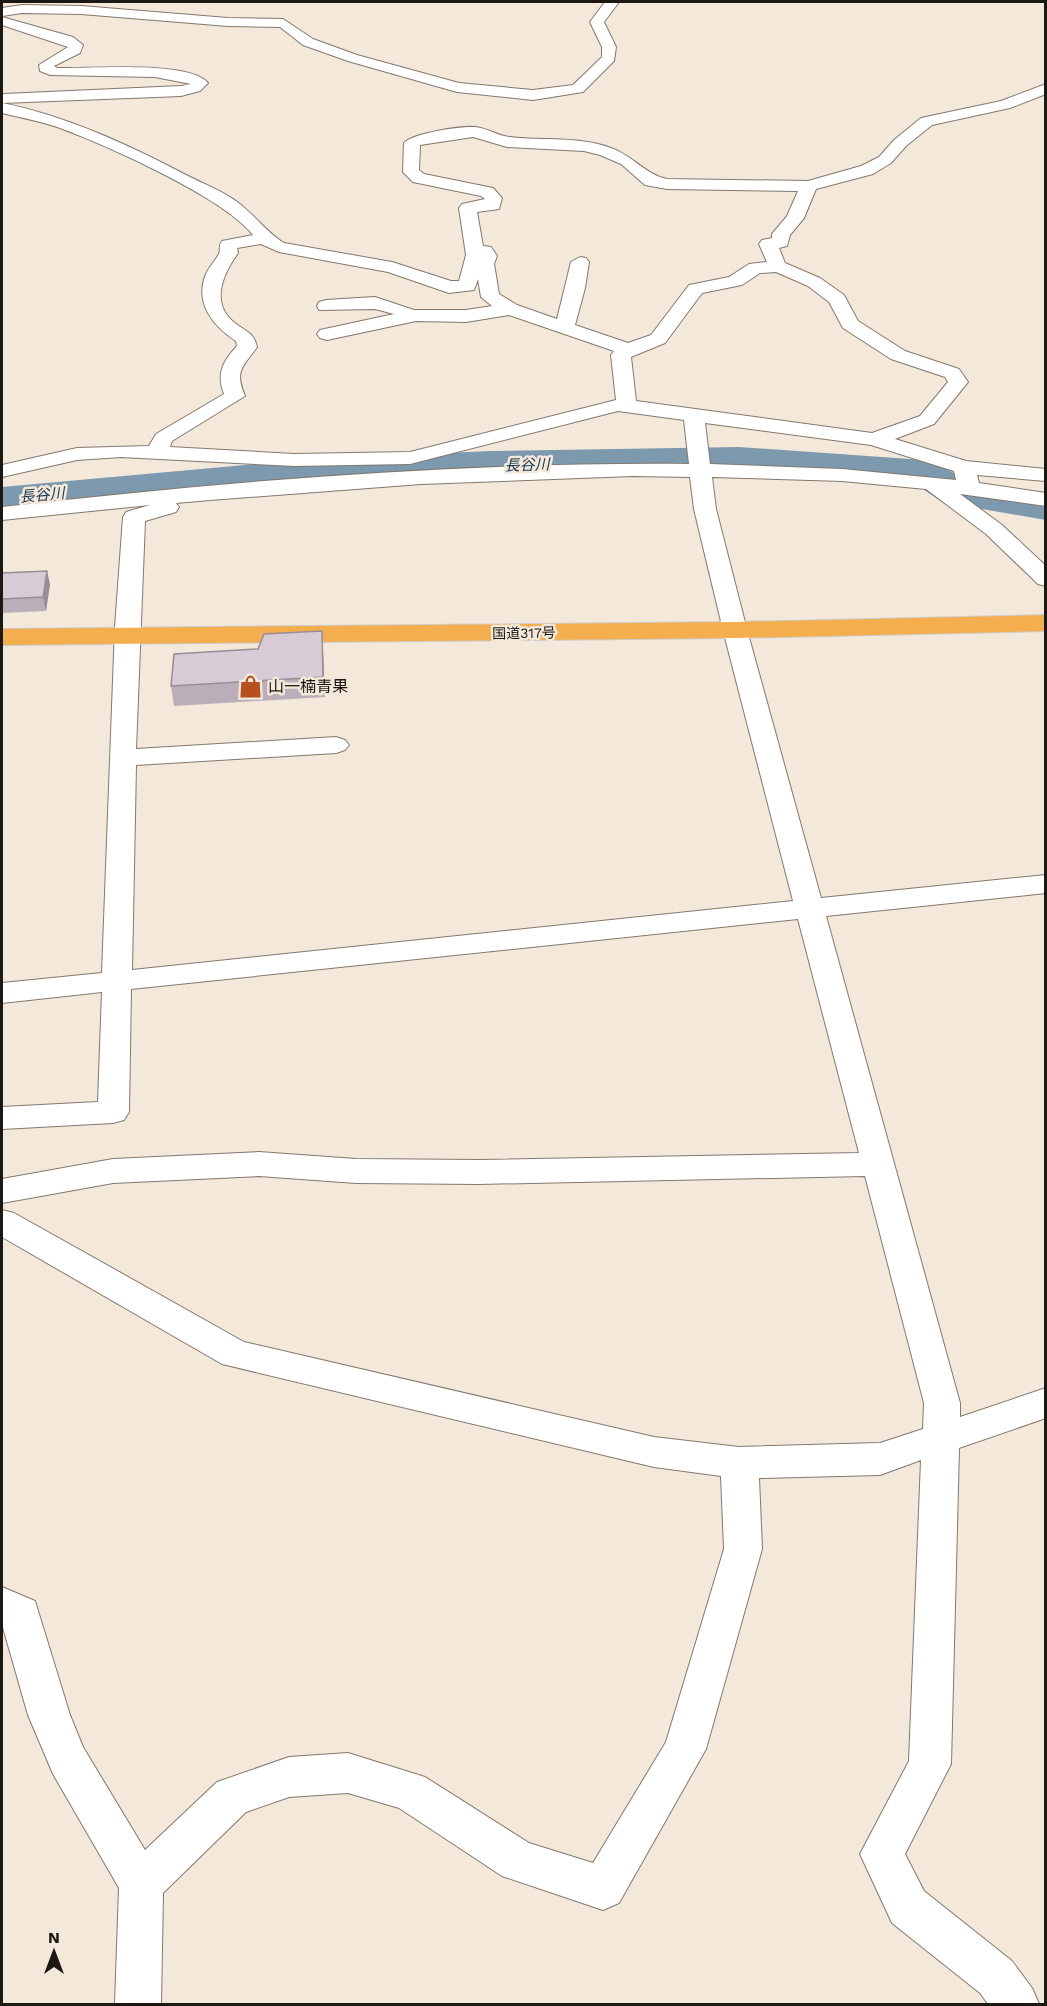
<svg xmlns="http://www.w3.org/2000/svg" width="1047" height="2006" viewBox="0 0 1047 2006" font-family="'Work Sans','Noto Sans JP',sans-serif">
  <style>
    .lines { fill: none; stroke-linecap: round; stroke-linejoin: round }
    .river { fill: #7c99ae; fill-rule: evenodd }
    .street-casing { stroke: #83786d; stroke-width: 2 }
    .highway-casing { stroke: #cdcccb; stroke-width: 2 }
    .street { fill: #fff; fill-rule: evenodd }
    .highway { fill: #f4ae4d; fill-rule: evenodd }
    .wall { fill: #baafb8 }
    .shaded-wall { fill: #978e96 }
    .building { fill: #d8cbd6; stroke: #978e96; stroke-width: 1.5 }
    .labels { text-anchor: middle; stroke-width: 5; stroke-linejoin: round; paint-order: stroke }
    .far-street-label { font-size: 14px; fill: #1b1713; stroke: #f4e8db }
    .far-water-label { font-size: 15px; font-style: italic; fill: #0f354d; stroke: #f4e8db }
    .poi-label { font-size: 16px; fill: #1b1713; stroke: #f4e8db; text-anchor: start }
  </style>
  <rect width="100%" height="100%" fill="#f4e8db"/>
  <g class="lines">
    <path class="river" d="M739 447 924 460 938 463 969 483 1046 495V520L942 502 914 483 739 471 490 475 311 483 2 511V487L311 459 490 451Z"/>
    <defs>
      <path id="street" d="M605 2H619L604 22 616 47 614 61 583 92 533 100 457 92 348 61 303 45 280 27 228 26 81 14 22 13 2 16V8L22 5 81 6 228 18 283 19 313 39 357 55 459 83 533 90 573 85 602 57V47L590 22Z
        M2 17 73 37 83 45 80 53 54 66 57 68C88 69 189 60 208 83L200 91 181 96 2 103V95L4 94 181 86 191 84 155 77 50 75 40 71 39 65 68 47 2 25Z
        M1046 84V94L1010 108 932 125 906 146 891 163 873 174 816 189 804 218 790 235 787 246 779 248 785 263 820 278 844 295 858 321 905 351 959 369 968 382 934 424 895 439 966 461 1046 469V481L977 475 979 483 1046 493V506L960 494 1002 525 1046 566V586L1038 584 986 534 926 489 842 481 712 477 716 509 747 630 821 898 1046 875V893L826 916 960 1403V1417L1046 1388V1418L959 1448 951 1764 905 1854 924 1891 1012 1961 1032 1988 1039 2004H988L980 1993 892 1923 860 1854 909 1761 921 1460 880 1475 759 1478 762 1549 706 1749 619 1903 603 1910 502 1876 399 1808 348 1793 289 1797 246 1812 163 1893 161 2004H115L119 1888 53 1774 28 1715 2 1624V1587L35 1601 70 1715 83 1747 145 1850 217 1782 289 1757 348 1753 425 1777 529 1843 593 1863 666 1742 724 1549 721 1476 654 1467 222 1364 2 1237V1210L14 1213 244 1342 654 1437 739 1447 880 1443 923 1429 924 1403 865 1176 479 1184 356 1183 259 1176 113 1183 2 1203V1179L113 1159 259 1152 356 1159 479 1160 859 1153 798 919 131 989 129 1112 124 1120 113 1123 2 1129V1107L98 1102 102 992 2 1003V983L102 973 115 627 123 517 126 512 150 505 2 520V507C229 481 460 462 689 464L684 420 618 411 410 464 294 466 121 457 77 460 2 477V465L77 448 149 446 156 434 224 394C216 374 223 361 237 346L236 341C213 326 194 303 206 274 209 267 215 261 219 254 221 249 218 246 222 241L253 235C225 198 106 145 60 128 41 121 21 118 2 113V103C67 116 129 145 188 176 204 184 222 191 236 201 254 214 266 232 284 243L392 262 451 281H459L466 255 459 208 462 204 485 199 481 196 413 182 403 172 404 143C412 133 461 126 475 127 487 128 498 136 510 137 544 141 579 136 611 148 632 155 646 175 667 179L808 181 861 166 879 157 894 140 921 118 1001 101ZM473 137 507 147 584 151 600 155 621 164 645 185 667 189 798 191 787 216 772 234V238L762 240 759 244 767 262 749 264 729 277 689 285 651 335 628 343 575 325 585 288 589 262 586 258 580 257 571 262 557 319 517 305 499 294 494 264 497 256 491 247 483 246 477 212 499 209 502 198 493 188 424 174 419 170 420 145ZM261 244 279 252 388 272 449 293 474 290 478 279 481 297 492 306 466 310H414L375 297 326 300 319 302 317 306 319 310 375 309 394 314 320 330 317 334 320 338 327 340 416 321 466 322 509 315 614 351 611 355 616 400 410 452 294 454 170 447 172 441 245 396C234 370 243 367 257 347 254 333 247 332 236 324 209 304 223 274 238 253L237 248ZM776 272 808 286 829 302 843 328 891 359 945 377 948 382 920 416 872 433 636 401 631 357 665 343 702 293 742 285 760 273ZM705 423 871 445 954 471 956 480 842 469 710 464ZM633 476 690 477 694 509 723 630 793 901 132 970 136 765 336 753 345 750 349 745 345 740 336 737 136 749 145 521 176 512 179 507 176 503 210 500 421 484Z"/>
      <path id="highway" d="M1046 615V631L735 638 2 645V629L735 622Z"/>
    </defs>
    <use href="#street" class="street-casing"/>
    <use href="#highway" class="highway-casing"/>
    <use href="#street" class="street"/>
    <use href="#highway" class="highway"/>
  </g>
  <path class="wall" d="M2 573 50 584 46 611 2 613Z
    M322 631 325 697 174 706 171 686 258 649Z"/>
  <path class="shaded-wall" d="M47 571 50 584 46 611 43 597Z
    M322 631 323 651 325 697 323 677Z"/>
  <path class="building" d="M47 571 43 597 2 599V573Z
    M322 631 323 677 171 686 174 654 258 649 264 634Z"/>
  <defs>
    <symbol id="shop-bare" viewBox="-9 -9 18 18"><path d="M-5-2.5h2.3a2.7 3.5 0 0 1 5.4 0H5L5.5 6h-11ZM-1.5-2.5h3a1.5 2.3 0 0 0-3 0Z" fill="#b5501f" stroke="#f4e8db" stroke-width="2.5" paint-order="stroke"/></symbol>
  </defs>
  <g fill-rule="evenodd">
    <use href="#shop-bare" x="234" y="670" width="33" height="33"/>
  </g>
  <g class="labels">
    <g class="far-street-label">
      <text transform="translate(524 633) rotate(-1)" y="5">国道317号</text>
    </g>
    <g class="far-water-label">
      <text transform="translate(527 465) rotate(-2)" y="5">長谷川</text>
      <text transform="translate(42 495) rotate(-5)" y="5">長谷川</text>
    </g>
    <g class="poi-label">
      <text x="268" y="692">山一楠青果</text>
    </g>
  </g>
  <rect width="1047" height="2006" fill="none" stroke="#1b1713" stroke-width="6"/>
  <g transform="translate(54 1952)" stroke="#f4e8db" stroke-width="4.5" paint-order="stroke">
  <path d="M0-4.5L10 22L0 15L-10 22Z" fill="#1b1713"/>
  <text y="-9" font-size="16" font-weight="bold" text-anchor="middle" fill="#1b1713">N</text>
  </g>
</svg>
